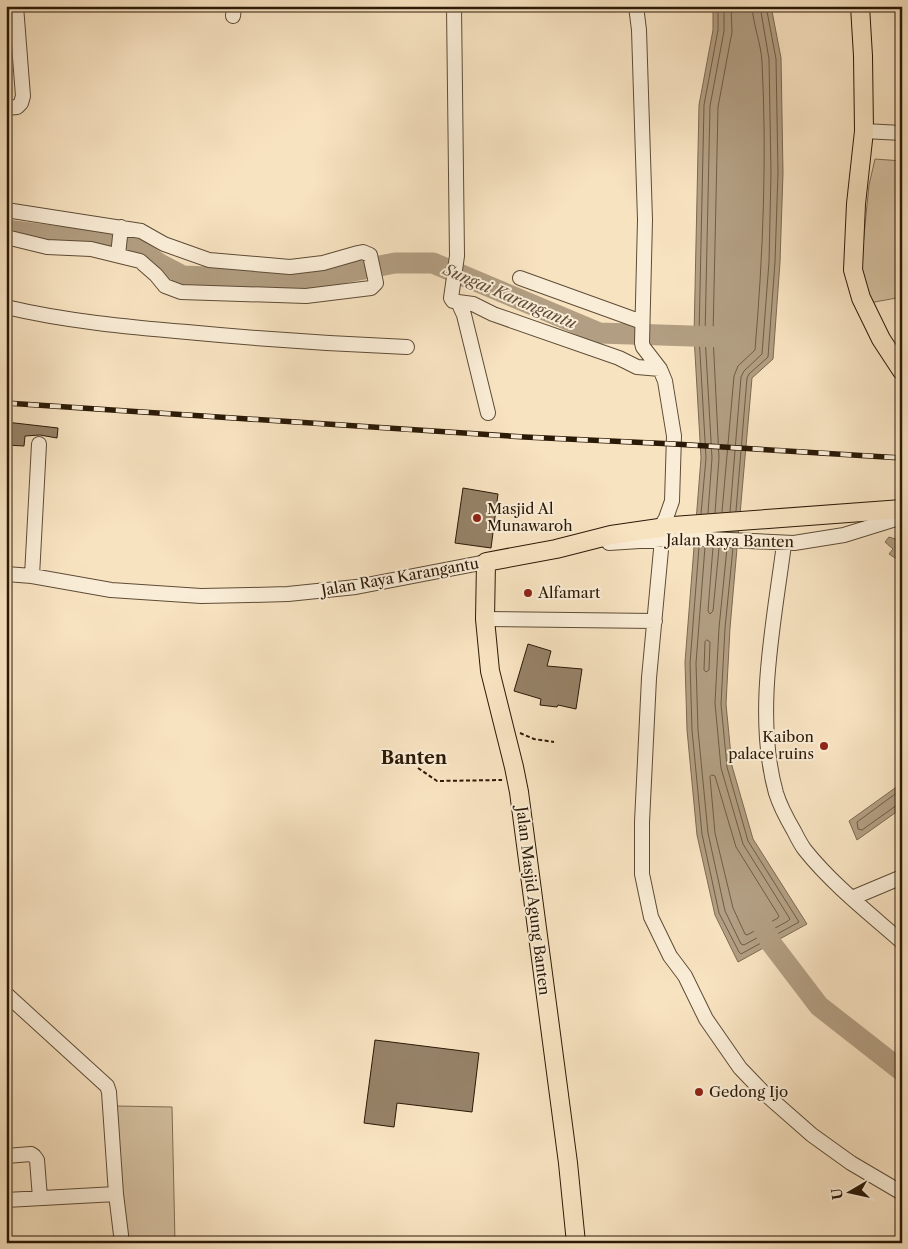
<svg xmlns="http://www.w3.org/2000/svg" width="908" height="1249" viewBox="0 0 908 1249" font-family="'Libre Caslon Text',serif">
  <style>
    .green { fill: #d5c1a1; stroke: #806d54 }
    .water { fill: #b29e82; stroke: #7c6951 }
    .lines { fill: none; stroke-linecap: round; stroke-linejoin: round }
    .shore { stroke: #6e5c44; stroke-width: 1 }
    .river { stroke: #b29e82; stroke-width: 21 }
    .building { fill: #968268; stroke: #2b1907 }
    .minor-casing { stroke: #5e4c36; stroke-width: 16 }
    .major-casing { stroke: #2b1907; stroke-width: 20 }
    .path { stroke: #2b1907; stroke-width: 2; stroke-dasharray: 4 2.5; stroke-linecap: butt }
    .minor { stroke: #faedd7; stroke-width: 14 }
    .major { stroke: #f8e3c1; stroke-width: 18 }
    .rail-casing { stroke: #2b1907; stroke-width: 5.5 }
    .rail { stroke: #faedd7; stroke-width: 4; stroke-dasharray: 11; stroke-linecap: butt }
    .poi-dot { fill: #8f2418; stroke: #faedd7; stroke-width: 2 }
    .labels { text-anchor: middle; stroke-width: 4; stroke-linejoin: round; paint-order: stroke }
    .poi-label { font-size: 15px; fill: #2b1907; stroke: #faedd7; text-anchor: start }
    .street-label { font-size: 15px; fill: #2b1907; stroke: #faedd7 }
    .water-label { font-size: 16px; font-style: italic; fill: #614e38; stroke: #faedd7 }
    .quarter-label { font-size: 18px; font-weight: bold; fill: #2b1907; stroke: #faedd7 }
  </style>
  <rect width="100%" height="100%" fill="#f8e3c1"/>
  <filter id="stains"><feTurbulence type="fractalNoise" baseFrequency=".004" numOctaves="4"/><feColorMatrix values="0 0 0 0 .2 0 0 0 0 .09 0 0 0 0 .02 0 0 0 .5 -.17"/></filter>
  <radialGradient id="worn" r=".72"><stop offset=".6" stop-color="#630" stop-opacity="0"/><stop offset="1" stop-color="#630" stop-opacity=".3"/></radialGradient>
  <path class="green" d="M875 159 902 161V297L869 303 860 276 869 185Z
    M117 1106 172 1107 175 1242H125Z"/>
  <path class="water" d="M713 6H771L781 58 783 173 780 262 773 359 752 378 730 628 726 704 732 766 753 839 807 924 738 962 715 915 697 835 687 730 685 662 701 458 694 336 699 105 713 30Z
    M889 537 902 541V557L895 558 889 554 893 549 885 542Z
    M902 783V808L857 840 849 821Z"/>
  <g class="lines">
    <path class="shore" d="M736 511 747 378 749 374 768 357 775 262 778 173 776 59 766 6
      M722 512 734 376 738 366 755 350C763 255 767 158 762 62 761 43 753 25 752 6
      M730 512 741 377 744 371 762 354 769 262 771 173 769 59 760 6
      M708 513 712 458 705 336 710 106 724 31V6
      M715 513 719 458 713 336 718 107 732 32 731 6
      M701 514 706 458 699 336 704 105 718 30V6
      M699 547 690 663 692 730 702 834 719 913 739 952 741 954 799 922 748 841 727 767 721 704 725 628 733 548
      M705 547 696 663 698 730 708 833 725 911 741 944 744 945 788 921 790 919 743 844 721 768 715 703 719 628 727 548
      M713 547 708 611 710 614 713 611 719 548
      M707 640 710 642 709 670 706 672 704 670 705 642Z
      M712 775 715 776 736 847 779 916 778 918 747 935 745 934 733 908 715 833 710 777Z
      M902 789 857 822 858 829 862 830 897 805 902 804"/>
    <path class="river" d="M6 230 133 246 160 264 183 276 302 281 395 263H433L599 333 722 337
      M759 918 771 943 819 1006 902 1071"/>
  </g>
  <path class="building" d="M6 422 58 428 57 438 40 435 25 436 24 446 6 445Z
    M463 488 498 494 491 548 455 543Z
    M528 644 551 651 547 666 582 669 576 709 558 705 557 707 540 705 541 699 514 691Z
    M375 1040 479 1053 472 1112 397 1103 394 1127 364 1123Z"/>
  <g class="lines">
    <defs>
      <path id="minor" d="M454 6 457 256 451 298 453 301 458 302 464 315 488 413
        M636 6 639 30 645 220 642 343 643 347 660 369 665 381 674 436 672 501 666 518 660 528
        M233 16 234 6
        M6 108 17 107 21 103 23 96 16 6
        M864 131 902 133
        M6 210 141 231 164 244 209 260 290 267 323 263 358 253 363 252 370 255 376 283 371 288 306 296 181 292 165 286 156 275 140 261 91 249 47 247 6 237
        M118 255 121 227
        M520 278 642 322
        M458 302 473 304 493 314 619 358 637 367 660 369
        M6 307C65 321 127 327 187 332 260 339 333 344 407 347
        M662 539 649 678 642 822V874L651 917 670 956 685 976 706 1019 740 1068 763 1092 812 1135 851 1163 902 1193
        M609 543 685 538 794 543 844 535 902 517
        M784 544C774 623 754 714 776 793 780 806 787 819 794 831 797 837 801 845 805 850 833 885 869 913 902 942
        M6 574 32 576 111 590 201 596 250 595 288 594 356 587 486 562
        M32 576 39 444
        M485 619 655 621
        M852 898 902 877
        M6 994 107 1086 109 1092 116 1194 122 1243
        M6 1156 31 1154 34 1156 37 1160 40 1198
        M6 1200 116 1194"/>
      <path id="major" d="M860 6 863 56 864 131 856 204 853 270 861 298 881 339 902 371
        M576 1243 568 1163 519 792 514 767 490 671 485 619 486 562 556 549 611 535 673 526 902 509"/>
    </defs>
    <use href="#minor" class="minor-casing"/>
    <use href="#major" class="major-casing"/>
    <path class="path" d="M520 733 534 739 554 742
      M418 768 437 781 502 780"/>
    <use href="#minor" class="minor"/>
    <use href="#major" class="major"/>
    <defs>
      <path id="rail" d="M6 403 524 437 674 444 902 458"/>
    </defs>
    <use href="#rail" class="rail-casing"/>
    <use href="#rail" class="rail"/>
  </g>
  <g class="poi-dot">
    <circle cx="477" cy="518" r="5"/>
    <circle cx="528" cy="593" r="5"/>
    <circle cx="824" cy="746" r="5"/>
    <circle cx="699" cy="1092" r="5"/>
  </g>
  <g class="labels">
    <g class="poi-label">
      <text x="487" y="514">Masjid Al<tspan x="487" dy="17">Munawaroh</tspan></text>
      <text x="538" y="598">Alfamart</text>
      <text x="814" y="742" text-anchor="end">Kaibon<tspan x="814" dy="17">palace ruins</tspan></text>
      <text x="709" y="1097">Gedong Ijo</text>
    </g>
    <g class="street-label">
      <text transform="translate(730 541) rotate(1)" y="5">Jalan Raya Banten</text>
      <text transform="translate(400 577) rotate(-10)" y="5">Jalan Raya Karangantu</text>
      <text transform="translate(533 901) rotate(83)" y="5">Jalan Masjid Agung Banten</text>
    </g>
    <g class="water-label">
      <text transform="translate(510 296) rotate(23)" y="6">Sungai Karangantu</text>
    </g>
    <g class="quarter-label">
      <text x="414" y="764">Banten</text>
    </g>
  </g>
  <rect width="908" height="1249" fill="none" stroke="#f8e3c1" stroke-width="25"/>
  <rect x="8" y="8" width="893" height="1234" fill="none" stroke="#2b1907" stroke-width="2.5"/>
  <rect x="12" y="12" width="883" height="1224" fill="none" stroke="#2b1907"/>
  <g transform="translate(850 1192) rotate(261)" stroke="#faedd7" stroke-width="4" paint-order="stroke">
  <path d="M0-4L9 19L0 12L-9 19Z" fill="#2b1907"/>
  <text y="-8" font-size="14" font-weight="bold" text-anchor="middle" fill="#2b1907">U</text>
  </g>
  <rect width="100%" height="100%" filter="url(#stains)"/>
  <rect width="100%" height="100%" fill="url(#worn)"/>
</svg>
